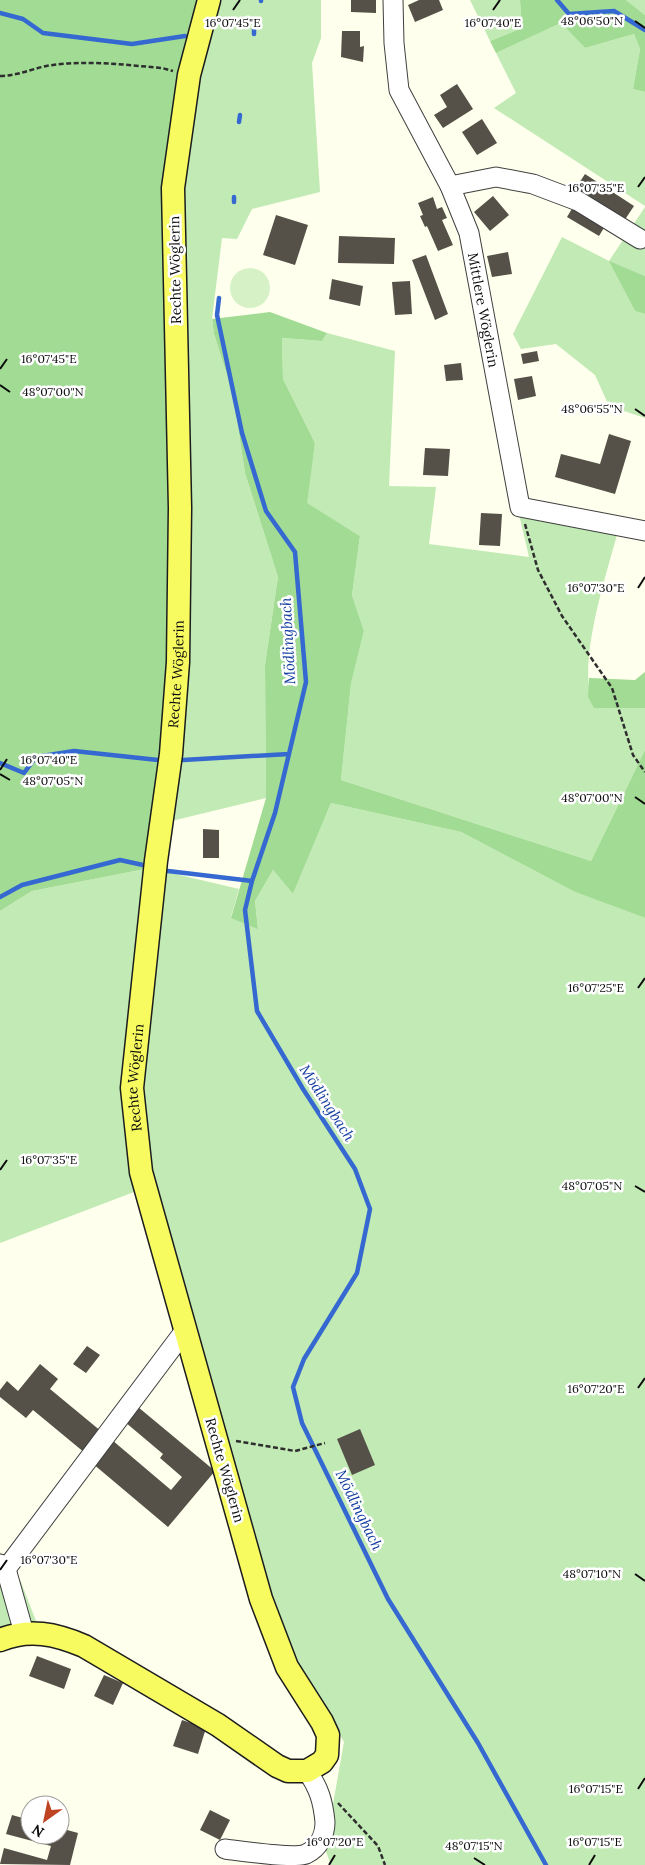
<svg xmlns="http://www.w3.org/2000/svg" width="645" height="1865" viewBox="0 0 645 1865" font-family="Lora,serif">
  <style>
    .green { fill: #c2eab5 }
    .forest { fill: #a1db94 }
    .pitch { fill: #d7f1c7 }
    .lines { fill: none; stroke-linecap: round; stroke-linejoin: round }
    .stream { stroke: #3568d0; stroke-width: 4.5 }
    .building { fill: #555149 }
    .minor-casing { stroke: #3f3f3f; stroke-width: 21 }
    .major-casing { stroke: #1d1d1d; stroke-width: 25 }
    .path { stroke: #2e2e2e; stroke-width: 2.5; stroke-dasharray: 5 2.5; stroke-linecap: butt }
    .minor { stroke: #fff; stroke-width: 19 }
    .major { stroke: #f7fb60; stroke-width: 22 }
    .ticks { fill: none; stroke: #0c0c0c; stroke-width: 2 }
    .labels { text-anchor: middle; stroke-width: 5; stroke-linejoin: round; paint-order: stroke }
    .street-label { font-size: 14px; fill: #0c0c0c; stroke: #fff }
    .water-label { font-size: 15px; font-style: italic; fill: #133ca0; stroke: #fff }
    .ticks-label { font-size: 12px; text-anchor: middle; fill: #0c0c0c; stroke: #fff; stroke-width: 5; stroke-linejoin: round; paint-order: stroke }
  </style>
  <rect width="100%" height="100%" fill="#feffec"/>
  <path class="green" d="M203 0H321V38L312 63 320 192 252 209 237 239 222 238 212 319 214 334 233 394 245 473 278 577 265 665 266 798 155 825 169 686 168 367 164 181Z
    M470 0H520L522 28 490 41Z
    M626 0H645V15Z
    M561 23 585 48 634 34 640 49 633 89 645 92V206L494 108 516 93 496 53Z
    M645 207V276L610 262 635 311 645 314V418L609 406 595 375 556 344 521 349 513 334 562 237 609 261Z
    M327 333 395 351 389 486 436 487 429 544 529 557 518 510 618 531C607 573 574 670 595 708H645V750L591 861 341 780 351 684 364 631 352 595 360 536 306 503 315 443 283 379 282 338 322 341Z
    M331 803 461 832 575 892 645 918V1865H331L325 1849 344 1742 295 1660 274 1610 155 1184 0 1243V911L32 891 150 868 239 889 231 917 258 928 255 901 273 870 293 894Z
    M0 1552 21 1582 36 1621 0 1627Z"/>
  <path class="forest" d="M0 0H203L178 81 168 367 169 686 150 868 32 891 0 911Z
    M520 0H626L645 15V92L633 89 640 49 634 34 585 48 561 23 496 53 490 41 522 28Z
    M609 261 645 276V314L635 311Z
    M270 312 327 333 322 341 282 338 283 379 315 443 307 503 360 536 352 595 364 631 351 684 341 780 591 861 645 750V918L575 892 461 832 331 803 293 894 273 870 255 901 258 929 231 918 266 798 265 665 278 577 245 473 233 394 214 334 212 319Z
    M645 672V708H594L588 697 589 678 635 680Z"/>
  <path class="pitch" d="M230 288a20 20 0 1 1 40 0a20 20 0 1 1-40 0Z"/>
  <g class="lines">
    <path class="stream" d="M557 0 569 14 614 11 645 30
      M261 1V0
      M0 13 23 19 43 33 132 44 185 36
      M254 34V28
      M239 122 240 115
      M234 202V197
      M219 298 217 315 242 433 266 511 295 552 306 682 275 813 252 881 245 910 257 1011 303 1089 355 1169 370 1209 357 1273 304 1359 293 1387 302 1423 388 1599 478 1743 546 1865
      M183 760 289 754
      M0 763 24 773 36 757 74 751 158 760
      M168 871 252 881
      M0 897 22 885 120 860 143 865"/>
  </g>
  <path class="building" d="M351 0H376V13L351 12Z
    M419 0H439L443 10 415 22 408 5Z
    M342 31H360V47L364 46 363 62 341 57Z
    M457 84 473 109 443 128 434 115 447 107 440 95Z
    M482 119 497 143 477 155 462 132Z
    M585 174 634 206 624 221 575 189Z
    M493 196 509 215 490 231 474 212Z
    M433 197 437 209 442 207 447 218 442 220 453 245 438 251 427 226 425 227 420 216 423 215 418 203Z
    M573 207 605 226 599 236 567 217Z
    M276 215 308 225 295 265 263 255Z
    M339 236 395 238 394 264 338 263Z
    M508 252 512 274 492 277 487 256Z
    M426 255 448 314 435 320 412 260Z
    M332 279 363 286 360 306 329 299Z
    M410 281 412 314 395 315 392 282Z
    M537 351 539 361 523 364 521 354Z
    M461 363 463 380 446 381 444 365Z
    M532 376 536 396 518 400 514 379Z
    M609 434 631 441 615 494 555 477 561 454 600 464Z
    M425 448 450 449 448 476 423 475Z
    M481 513 502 514 500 546 479 545Z
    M203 829 219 830V858H203Z
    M87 1346 100 1355 86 1373 73 1364Z
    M40 1364 58 1379 50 1389 102 1432 85 1453 33 1410 26 1418 0 1397V1390L7 1381 18 1391Z
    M138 1407 215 1471 168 1527 92 1463 112 1440 171 1490 182 1477 160 1458 163 1454 125 1422Z
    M360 1429 375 1465 352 1475 337 1439Z
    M37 1656 71 1669 64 1689 29 1676Z
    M104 1675 123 1683 113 1705 94 1696Z
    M182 1720 206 1728 198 1754 173 1746Z
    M210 1810 230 1820 220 1840 200 1830Z
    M12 1815 30 1820V1835H60V1828L78 1833 70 1865 0 1864 4 1848 47 1860 51 1846 6 1834Z"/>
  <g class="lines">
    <defs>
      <g id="minor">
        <path id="s1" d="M393 0 394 43 399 90 450 186 469 233 520 507 645 531"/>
        <path d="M450 186 496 177 533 184 578 201 640 239"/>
        <path d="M0 1564 6 1569 24 1633"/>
        <path d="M6 1569 186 1329"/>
        <path d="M225 1849C241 1851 294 1859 306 1854 319 1848 325 1835 325 1822 323 1801 319 1788 307 1771"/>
      </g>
      <g id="major">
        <path id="s2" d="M0 1640C29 1628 56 1634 84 1646L218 1725 277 1766 288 1771H307L322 1762 327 1755 328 1735 322 1722 287 1667 261 1599 141 1172 132 1088 156 861 171 754 178 662 180 508 173 188 189 75 209 0"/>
      </g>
    </defs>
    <use href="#minor" class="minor-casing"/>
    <use href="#major" class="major-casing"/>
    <path class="path" d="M0 76C19 76 35 67 53 65 89 60 126 65 162 68L173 71
      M525 524 538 570 562 616 612 688 633 755 645 772
      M236 1441 295 1451 325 1443
      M338 1803 378 1846 385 1865"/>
    <use href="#minor" class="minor"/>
    <use href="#major" class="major"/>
  </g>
  <path class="ticks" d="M233 10 240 0M493 10 500 0M635 21 645 28M638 187 645 177M0 369 7 359M0 385 10 392M635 409 645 416M638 588 645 577M0 770 7 759M0 774 10 780M635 797 645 804M638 988 645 978M0 1170 7 1160M635 1186 645 1192M638 1388 645 1378M0 1570 7 1560M635 1574 645 1581M638 1789 645 1778M474 1858 485 1865M329 1865 335 1855M589 1865 595 1855"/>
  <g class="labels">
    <g class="street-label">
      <text transform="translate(175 270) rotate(-91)" y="5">Rechte Wöglerin</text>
      <text dy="5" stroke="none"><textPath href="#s1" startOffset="328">Mittlere Wöglerin</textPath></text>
      <text dy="5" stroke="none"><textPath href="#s2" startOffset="1488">Rechte Wöglerin</textPath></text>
      <text dy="5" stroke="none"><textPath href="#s2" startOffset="1082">Rechte Wöglerin</textPath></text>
      <text transform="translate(225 1470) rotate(74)" y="5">Rechte Wöglerin</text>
    </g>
    <g class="water-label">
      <text transform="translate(288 641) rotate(-93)" y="5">Mödlingbach</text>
      <text transform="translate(327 1103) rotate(57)" y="5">Mödlingbach</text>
      <text transform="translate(359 1510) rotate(64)" y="5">Mödlingbach</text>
    </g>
  </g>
  <g class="ticks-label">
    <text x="592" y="25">48°06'50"N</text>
    <text x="233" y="27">16°07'45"E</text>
    <text x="493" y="27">16°07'40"E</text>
    <text x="596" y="192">16°07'35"E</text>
    <text x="49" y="363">16°07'45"E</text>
    <text x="53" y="396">48°07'00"N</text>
    <text x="592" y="413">48°06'55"N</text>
    <text x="596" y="592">16°07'30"E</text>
    <text x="49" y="764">16°07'40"E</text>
    <text x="53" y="785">48°07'05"N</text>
    <text x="592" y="802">48°07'00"N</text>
    <text x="596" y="992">16°07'25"E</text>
    <text x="49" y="1164">16°07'35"E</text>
    <text x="592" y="1190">48°07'05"N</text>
    <text x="596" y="1393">16°07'20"E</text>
    <text x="49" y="1564">16°07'30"E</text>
    <text x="592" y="1578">48°07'10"N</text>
    <text x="596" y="1793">16°07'15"E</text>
    <text x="335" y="1846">16°07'20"E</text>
    <text x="595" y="1846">16°07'15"E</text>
    <text x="474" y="1850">48°07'15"N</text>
  </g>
  <g transform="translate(45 1820) rotate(213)"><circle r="24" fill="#ffffff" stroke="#9e9e9e"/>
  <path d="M0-4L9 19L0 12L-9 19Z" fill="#bf4522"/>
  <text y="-8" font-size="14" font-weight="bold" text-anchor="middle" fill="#0c0c0c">N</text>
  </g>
</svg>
